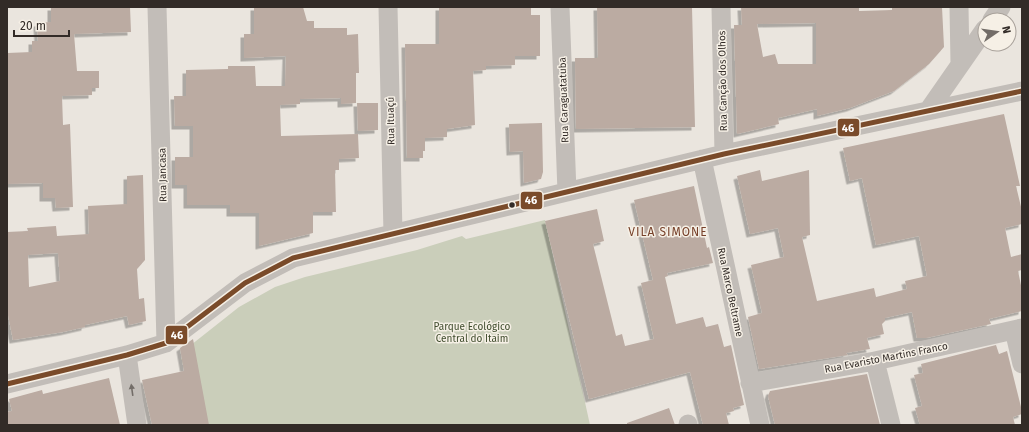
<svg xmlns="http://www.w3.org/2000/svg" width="1029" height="432" viewBox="0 0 1029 432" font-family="'Fira Sans',sans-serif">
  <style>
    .green { fill: #caceba }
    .building { fill: #bbaba2; fill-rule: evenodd; filter: url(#shadow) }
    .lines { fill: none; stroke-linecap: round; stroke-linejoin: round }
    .street { stroke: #c2bdb8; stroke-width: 19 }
    .bus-1-casing { stroke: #f6f0e6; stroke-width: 8 }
    .bus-1 { stroke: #7a4b2a; stroke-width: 5 }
    .oneway { fill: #736d68 }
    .bus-dot { fill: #322b27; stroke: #f6f0e6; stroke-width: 1.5 }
    .labels { text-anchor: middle; stroke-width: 3; stroke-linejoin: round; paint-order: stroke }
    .street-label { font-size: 10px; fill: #322b27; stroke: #f6f0e6 }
    .park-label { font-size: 10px; fill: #404d2e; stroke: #f6f0e6 }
    .quarter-label { font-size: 12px; letter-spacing: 1px; fill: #77412a; stroke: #f6f0e6 }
    .line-badge { stroke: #f6f0e6; stroke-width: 1.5 }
    .badge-label { font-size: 11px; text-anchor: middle; font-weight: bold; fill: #fff }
  </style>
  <defs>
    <filter id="shadow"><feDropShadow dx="-3.5" dy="3.5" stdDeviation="0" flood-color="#0004"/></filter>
  </defs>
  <rect width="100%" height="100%" fill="#eae5de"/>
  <path class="green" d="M545 220 590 425H197L182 360 191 345 239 307 275 287 305 277 417 250 462 236 466 239Z"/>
  <path class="building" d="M51 7H130L131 32 74 34 77 71H99V88H92V95L62 96 63 125 70 124 73 207 56 208 55 198H43V183L7 184V53L32 52V41H38L37 23 51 22Z
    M254 7H303L307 21H314V28H347V35L358 34 359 73H356V103L341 104V98L300 99V104L280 105 281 136 358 134 359 158 339 159V170H335L336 212H313V233L259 246V213H230V205H187V185H175V157H193V126H175L174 96H186V70L228 69V66H255L256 86H285L286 56 244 58V34H254Z
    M439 7H531V15H540V56H515V65L486 66V70L473 71 475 125 447 129V137L425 138V151H423V158H407L405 44H439Z
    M597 7H692L695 127 576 129 575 58H598Z
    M741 7H859V11L892 10V7H942L944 47 929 64 894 91 850 108 817 116V109L778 118 779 124 737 134 734 25H742ZM816 23V64H778L775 54 763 57 757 24Z
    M357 103H378V130L358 131Z
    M1004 114 1020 186H1016L1022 211V224L1005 228 1011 257 1022 254V270L1018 271 1022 290V311L989 319 991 324 926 338H917L912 312 885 318V321L882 324 884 334 867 338 870 349 846 353 848 355 759 369 748 317 762 313 751 265 784 257 778 228 750 234 737 176 760 170 762 181 809 170 810 235 802 237 817 301 874 288 876 297 907 289 905 281 927 276 919 236 876 245 862 178 850 181 843 148Z
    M542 123 543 172 541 179 524 183 523 151 510 152 509 124Z
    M143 175 145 260 137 269 139 299 144 298 146 321 129 325 127 316 85 325V327L63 332 13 340 7 310V232L28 231 27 228 56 226 57 236 89 234 88 206 127 204V176ZM58 253 60 281 29 287 28 255Z
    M694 186 707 248 709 247 713 263 667 273 668 276 665 277 676 324 703 317 706 327 718 324 724 347 731 345 744 405 733 408 734 411 726 413 729 425H703L690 372 589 399 545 221 597 209 604 241 593 244 616 336 622 334 625 346 654 339 641 283 653 280 634 200Z
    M193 339 209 425H152L142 380 184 371 180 348Z
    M996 345 999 354 1007 351 1022 411V414L1013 417 1015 425H920L915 408 922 406 914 375 923 373 921 364Z
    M867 374 880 425H775L768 396 770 391Z
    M109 378 120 425H7V412L12 411 9 399 42 390 43 394Z
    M669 408 675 425H627V423Z"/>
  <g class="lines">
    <path class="street" d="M157 7 166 343
      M388 7 393 234
      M560 7 567 192
      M721 7 724 154
      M959 7 960 63
      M992 20 1001 7
      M928 111 985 29
      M702 159 760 425
      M1014 330 1022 364
      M127 355 137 425
      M875 361 891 425
      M750 383 875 361 1022 328
      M7 384 127 355 166 343 245 283 293 258 724 154 1022 91
      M688 424V425"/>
    <defs>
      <path id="bus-1" d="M7 384 127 355 166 343 245 283 293 258 724 154 1022 91"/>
    </defs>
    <use href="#bus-1" class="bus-1-casing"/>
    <use href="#bus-1" class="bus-1"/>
  </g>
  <defs><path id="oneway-solid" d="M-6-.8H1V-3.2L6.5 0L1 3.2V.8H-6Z"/></defs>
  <use class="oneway" href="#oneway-solid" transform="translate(132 390) rotate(-98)"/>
  <circle class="bus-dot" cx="512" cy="205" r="3.5"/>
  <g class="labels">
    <g class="street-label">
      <text transform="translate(722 81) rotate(-91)" y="4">Rua Canção dos Olhos</text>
      <text transform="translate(563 100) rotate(-92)" y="4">Rua Caraguatatuba</text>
      <text transform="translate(390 121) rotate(-91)" y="4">Rua Ituaçú</text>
      <text transform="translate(162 175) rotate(-91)" y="4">Rua Jancasa</text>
      <text transform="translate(731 292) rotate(78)" y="4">Rua Marco Beltrame</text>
      <text transform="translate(886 357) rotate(-11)" y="4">Rua Evaristo Martins Franco</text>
    </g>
    <g class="park-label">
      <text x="472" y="330">Parque Ecológico<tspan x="472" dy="12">Central do Itaim</tspan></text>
    </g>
    <g class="quarter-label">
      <text x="668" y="236">VILA SIMONE</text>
    </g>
  </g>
  <g class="line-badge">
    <rect x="837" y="118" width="23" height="19" rx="4" fill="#7a4b2a"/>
    <rect x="520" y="191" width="23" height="19" rx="4" fill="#7a4b2a"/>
    <rect x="165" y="325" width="23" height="20" rx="4" fill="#7a4b2a"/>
  </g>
  <g class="badge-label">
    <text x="848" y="132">46</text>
    <text x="531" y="204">46</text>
    <text x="177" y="339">46</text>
  </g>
  <rect width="1029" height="432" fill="none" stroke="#322b27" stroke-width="16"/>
  <g transform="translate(997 32) rotate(77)"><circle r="19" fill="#f6f0e6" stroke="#a8a19a"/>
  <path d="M0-3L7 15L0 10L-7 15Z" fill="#726c67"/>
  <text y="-6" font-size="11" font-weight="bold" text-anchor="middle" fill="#322b27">N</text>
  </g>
  <path d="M14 30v6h55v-6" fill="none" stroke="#322b27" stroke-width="2"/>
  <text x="20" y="30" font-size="12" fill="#322b27" stroke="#f6f0e6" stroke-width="3" paint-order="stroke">20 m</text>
</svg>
